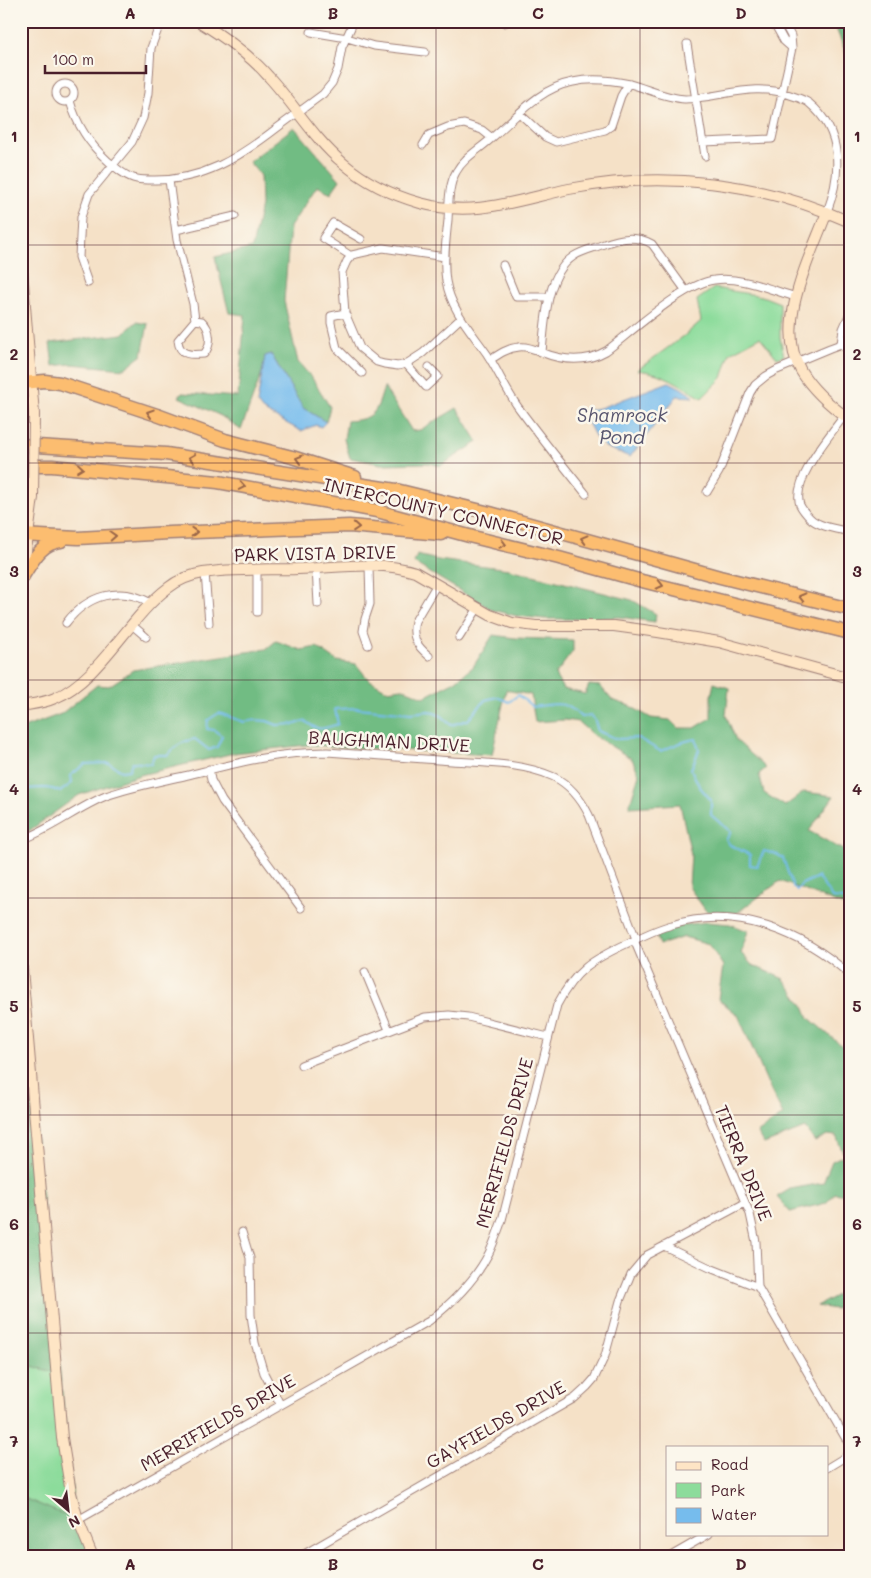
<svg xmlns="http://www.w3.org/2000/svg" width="871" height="1578" viewBox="0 0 871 1578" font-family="Mali,sans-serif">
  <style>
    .green { fill: #8cdc9b; stroke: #6b7e63 }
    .forest { fill: #71bc83; stroke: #5e6e57 }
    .water { fill: #76bced; stroke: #606e8c }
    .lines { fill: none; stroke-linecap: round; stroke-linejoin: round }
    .stream { stroke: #76bced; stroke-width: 2 }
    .street-casing { stroke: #a08079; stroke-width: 9 }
    .secondary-casing { stroke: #a08079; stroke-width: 12 }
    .highway-casing { stroke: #a08079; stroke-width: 15 }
    .street { stroke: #fff; stroke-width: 7 }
    .secondary { stroke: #fee5c5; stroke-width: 10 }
    .highway { stroke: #fcbd6f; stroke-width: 12 }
    .secondary-bridge-casing { stroke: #a08079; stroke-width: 12; stroke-linecap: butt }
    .secondary-bridge { stroke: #fee5c5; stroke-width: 10 }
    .oneway { stroke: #9a664a }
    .grid { fill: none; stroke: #4a1f2b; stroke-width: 1; stroke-opacity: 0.55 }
    .labels { text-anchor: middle; stroke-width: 5; stroke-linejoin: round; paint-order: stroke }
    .street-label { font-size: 18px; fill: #4a1f2b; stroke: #fbf7ec }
    .water-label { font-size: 19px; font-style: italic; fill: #59566f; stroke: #fbf7ec }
    .neatline { fill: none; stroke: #4a1f2b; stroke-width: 2 }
    .grid-label { font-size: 16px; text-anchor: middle; font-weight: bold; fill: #4a1f2b }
  </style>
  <rect width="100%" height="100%" fill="#fbf7ec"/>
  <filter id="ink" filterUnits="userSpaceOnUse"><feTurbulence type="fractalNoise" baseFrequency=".02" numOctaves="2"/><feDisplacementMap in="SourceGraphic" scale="10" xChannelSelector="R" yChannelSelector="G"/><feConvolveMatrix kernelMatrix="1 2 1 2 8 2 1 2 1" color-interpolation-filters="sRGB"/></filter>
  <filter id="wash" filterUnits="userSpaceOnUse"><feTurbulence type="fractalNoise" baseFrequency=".0096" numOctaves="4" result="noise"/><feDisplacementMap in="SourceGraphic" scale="20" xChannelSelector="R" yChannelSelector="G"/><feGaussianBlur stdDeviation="1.12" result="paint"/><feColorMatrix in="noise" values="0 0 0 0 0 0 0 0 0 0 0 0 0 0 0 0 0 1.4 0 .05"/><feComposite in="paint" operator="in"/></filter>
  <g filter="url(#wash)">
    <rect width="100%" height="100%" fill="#f5e1c7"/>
    <path class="green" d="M714 288 762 296 780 303V337L784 356 777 358 760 337 730 353 722 378 702 398C678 384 666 373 637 370L684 336 701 321 697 300Z
      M21 992 75 1519 21 1557Z"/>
    <path class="forest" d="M833 21H850V88L846 53Z
      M294 127 340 180 331 193 317 186 290 227 284 301 298 362 312 378 330 407 326 422 303 408 271 354 265 356V364L241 430 221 416 179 397 182 393 238 397 245 315 229 313 215 257 252 248 261 205 260 175 249 162Z
      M136 322 148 324 142 355 124 369 71 364 53 366 50 343 123 334Z
      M384 387 412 431 420 430 457 408 478 442 440 466 429 463 381 464 350 458 344 439 347 421C375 419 376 413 384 387Z
      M417 555 438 560 509 569 632 600 656 614 655 622 620 617 586 619H545L517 616 492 610 414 563Z
      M493 635 515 638 573 640V651L555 675 563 689 585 694 589 685 600 686 612 700 630 706 651 718 670 720 678 728H695L711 718V696L714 683 729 688 726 715 736 740 766 768 759 774 764 793 785 806 804 792 834 796 809 831 850 854V908L780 881 737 913 706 911 689 887 691 854 680 804 629 807 639 774 632 759 593 735 578 722 565 720 535 722 531 695 506 690 492 755 307 745 234 753 140 775 79 795 26 833 21 829V730L26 727 61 714 97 685 109 686 133 670 266 649 276 641 301 650 317 647 337 661 356 664 368 679 387 690 402 688 424 697 455 681 473 667Z
      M707 922 730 924 748 931 741 953 752 965 784 979 805 1008 809 1018 850 1053V1196L835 1193 826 1203 790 1212 777 1197 790 1189 823 1183 832 1161 844 1155 836 1136 827 1135 815 1142 805 1128 764 1144 757 1133 783 1115 771 1091 738 1015 718 999 723 966 709 944 684 937 659 945 656 935 683 925Z
      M21 1012 57 1373 21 1363Z
      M850 1288V1306L834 1309 817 1306Z
      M21 1497 78 1520 93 1557H21Z"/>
    <path class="water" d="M271 354 303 408 326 422 321 427 316 425 301 431 262 410 257 403 265 356Z
      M669 382 681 388 694 397 677 396 630 457 605 447 596 438 582 411 600 408Z"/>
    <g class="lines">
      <path class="stream" d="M21 792 25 789C37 788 50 786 60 792L72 783 71 775 85 764 109 763 122 771 129 770 132 762 151 764 154 755H168C176 745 183 741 195 739L209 750 217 747 222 736 214 730 207 729 208 720 219 713 244 722 254 720 267 721 277 725 296 724 305 721C319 732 322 729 338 724L335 709 358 708 411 713 429 711 442 716 451 725 468 720 485 700 497 697 509 702 518 695 533 707C556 704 564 699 581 717L592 716 595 721 598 731 617 739 638 738 660 751C672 747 683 740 696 739L699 750 691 769 699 786 711 800V815L731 832 726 840 730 845 750 855V865L757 866 764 851 776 854 783 858 793 887 797 890 802 884 818 877 832 898 843 899 850 903"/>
    </g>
  </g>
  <g filter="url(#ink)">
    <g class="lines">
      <defs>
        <path id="street" d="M504 21 505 23
          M773 21 784 41 792 48
          M311 32 347 38 374 46 425 52
          M687 44 705 156
          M56 93a9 9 0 1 1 18 0a9 9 0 1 1-18 0Z
          M70 101C77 126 89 144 108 161 116 168 126 177 137 179 142 180 148 180 152 180 203 181 238 158 277 128 292 117 307 106 323 94L332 83 338 69 342 47 354 21
          M519 113 545 137 556 142 605 130 611 126 621 96 628 84
          M704 142 772 139 792 48 791 36 783 21
          M423 145 429 135 448 127 464 124 482 130 492 138
          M169 180 177 240 193 304 195 320
          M176 230 235 216
          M351 256 323 238 333 223 361 239
          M445 257 383 248 352 255 347 261 342 272 345 313 360 348 377 362 384 364 398 366 406 364 423 353 461 318
          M503 265 516 297H549
          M88 283 79 257 81 217 89 194 132 142 143 118 148 93 151 48 161 21
          M345 313 331 316V323L337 348 362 373
          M850 313 843 329 841 344 850 352
          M195 320 202 321C211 329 212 345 204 354 191 355 179 356 178 340Z
          M542 352C545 322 546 274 574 256 583 250 595 248 604 244 620 238 636 235 652 244L686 291
          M490 360C499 354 508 348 519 347 526 346 534 349 541 352 563 361 585 363 606 351 630 333 685 283 714 280 741 276 771 290 796 297
          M406 364 426 387 438 376 429 367
          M844 416C830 435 791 480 800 505 802 509 807 515 810 518 819 527 838 529 850 532
          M707 492 719 472 750 393 755 385 766 376 777 370 830 348 841 344H850
          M586 494C563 465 540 437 518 407 506 390 498 371 487 354 471 331 451 310 446 281 443 262 446 240 448 220 449 205 448 186 456 172 464 157 482 148 494 136 518 115 540 88 573 82 591 78 611 80 630 84 648 89 666 98 685 99 694 99 703 97 711 96 741 91 764 85 793 96 799 98 805 100 809 103 844 132 841 175 827 212
          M316 568 318 604
          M257 570V612
          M205 573 209 623
          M66 623C87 595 120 585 151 603
          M132 625 146 637
          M459 638 478 608
          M368 645 363 631 365 619 370 604 369 566
          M429 656C417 646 411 638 415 621L437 584
          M209 769 211 780 222 801 301 908
          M21 840C51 830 76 808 106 796 131 787 158 782 184 776 233 764 276 752 327 752 369 755 411 758 452 761 485 763 523 763 554 777 570 785 581 799 589 815L636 939
          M634 940 750 1214 756 1242 758 1287 850 1446
          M365 972 389 1030
          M301 1065 425 1017 449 1015 468 1017 548 1037
          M242 1232 250 1258 251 1315 255 1343 264 1373 280 1404
          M664 1246 710 1268 758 1287
          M827 1468 850 1454
          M78 1520 429 1321C453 1302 475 1281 489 1253 494 1243 498 1231 502 1220L557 1005C575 970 592 960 626 944 641 937 656 929 672 925 735 905 803 932 850 975
          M299 1557 575 1398 587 1387 594 1379 605 1356 620 1301 631 1274 647 1255 745 1203
          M669 1557 709 1534"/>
        <path id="secondary" d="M198 21C223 36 249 54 269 77 294 104 314 139 343 163 365 182 392 195 420 203 474 218 517 200 569 189 664 170 761 182 850 222
          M827 212C810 258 774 324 801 371 813 391 832 407 850 420
          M21 258 34 414
          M23 574 33 497
          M21 706C32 704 44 703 55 698 99 680 129 617 168 588 178 580 191 575 203 573 231 568 269 570 298 569 336 568 378 560 415 572L490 615 512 623 536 626H614L658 632 719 642 850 678
          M21 957 62 1438 71 1493 78 1520 93 1557"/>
        <path id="highway" d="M21 383 45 381 60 383 157 415 225 440 292 457 355 477
          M21 445 166 454 396 490 490 513 720 577 850 609
          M21 466H52L218 482 377 511 473 537 559 558 642 581 850 633
          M21 535 78 538 169 533 349 526 441 534
          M23 576C33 560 41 543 61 541"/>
      </defs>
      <use href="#street" class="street-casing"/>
      <use href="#secondary" class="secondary-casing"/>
      <use href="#highway" class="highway-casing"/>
      <use href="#street" class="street"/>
      <use href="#secondary" class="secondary"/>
      <use href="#highway" class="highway"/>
      <defs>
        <path id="secondary-bridge" d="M33 497 34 414"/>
      </defs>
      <use href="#secondary-bridge" class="secondary-bridge-casing"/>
      <use href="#secondary-bridge" class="secondary-bridge"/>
    </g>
    <defs><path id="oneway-chevron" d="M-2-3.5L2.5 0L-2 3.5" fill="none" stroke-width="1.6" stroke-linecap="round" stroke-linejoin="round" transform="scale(1.25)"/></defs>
    <g class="oneway">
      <use href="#oneway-chevron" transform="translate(150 413) rotate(-162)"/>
      <use href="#oneway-chevron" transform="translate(192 458) rotate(-171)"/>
      <use href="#oneway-chevron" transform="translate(299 459) rotate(-163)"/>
      <use href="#oneway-chevron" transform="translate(80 468) rotate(6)"/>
      <use href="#oneway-chevron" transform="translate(242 486) rotate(10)"/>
      <use href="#oneway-chevron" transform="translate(356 527) rotate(4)"/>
      <use href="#oneway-chevron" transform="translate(194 532) rotate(-2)"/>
      <use href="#oneway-chevron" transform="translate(113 536) rotate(-3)"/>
      <use href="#oneway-chevron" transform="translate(584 539) rotate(-165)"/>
      <use href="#oneway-chevron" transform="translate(503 544) rotate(14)"/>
      <use href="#oneway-chevron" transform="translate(660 585) rotate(14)"/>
      <use href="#oneway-chevron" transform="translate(802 597) rotate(-166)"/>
    </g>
  </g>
  <path class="grid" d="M232 21V1557M436 21V1557M640 21V1557M21 245H850M21 463H850M21 680H850M21 898H850M21 1115H850M21 1333H850"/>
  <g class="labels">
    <g class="street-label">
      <text transform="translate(443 512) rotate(13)" y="6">INTERCOUNTY CONNECTOR</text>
      <text transform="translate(315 554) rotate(-1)" y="6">PARK VISTA DRIVE</text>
      <text transform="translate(389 742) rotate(3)" y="6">BAUGHMAN DRIVE</text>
      <text transform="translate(505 1143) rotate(-75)" y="6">MERRIFIELDS DRIVE</text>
      <text transform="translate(743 1163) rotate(68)" y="6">TIERRA DRIVE</text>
      <text transform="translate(218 1423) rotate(-30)" y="6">MERRIFIELDS DRIVE</text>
      <text transform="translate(496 1425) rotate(-30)" y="6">GAYFIELDS DRIVE</text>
    </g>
    <g class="water-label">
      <text x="622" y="422">Shamrock<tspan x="622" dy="22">Pond</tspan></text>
    </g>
  </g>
  <rect width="871" height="1578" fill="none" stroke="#fbf7ec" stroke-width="55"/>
  <rect x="666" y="1446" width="162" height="90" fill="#fbf7ec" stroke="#b4a19f"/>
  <rect x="676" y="1462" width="25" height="8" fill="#fee5c5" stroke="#b4a19f"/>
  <text x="711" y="1470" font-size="15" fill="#4a1f2b">Road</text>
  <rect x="676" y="1483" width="25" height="15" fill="#8cdc9b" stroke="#b4a19f"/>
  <text x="711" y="1496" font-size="15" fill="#4a1f2b">Park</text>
  <rect x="676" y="1508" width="25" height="15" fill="#76bced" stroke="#b4a19f"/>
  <text x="711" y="1520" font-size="15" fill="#4a1f2b">Water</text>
  <g transform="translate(68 1510) rotate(152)" stroke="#fbf7ec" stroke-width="4" paint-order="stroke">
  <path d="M0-4L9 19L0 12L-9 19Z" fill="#4a1f2b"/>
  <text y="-8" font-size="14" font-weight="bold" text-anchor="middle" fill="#4a1f2b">N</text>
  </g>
  <path d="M45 65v8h101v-8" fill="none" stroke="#4a1f2b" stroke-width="2.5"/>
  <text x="52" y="65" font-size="15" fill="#4a1f2b" stroke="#fbf7ec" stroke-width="4" paint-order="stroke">100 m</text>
  <rect x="28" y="28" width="816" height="1522" class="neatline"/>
  <g class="grid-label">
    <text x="130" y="19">A</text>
    <text x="333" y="19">B</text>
    <text x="538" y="19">C</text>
    <text x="741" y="19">D</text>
    <text x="14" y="142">1</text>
    <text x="857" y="142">1</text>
    <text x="14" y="360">2</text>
    <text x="857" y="360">2</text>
    <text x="14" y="577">3</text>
    <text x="857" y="577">3</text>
    <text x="14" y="795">4</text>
    <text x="857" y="795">4</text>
    <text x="14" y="1012">5</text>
    <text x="857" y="1012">5</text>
    <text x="14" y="1230">6</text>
    <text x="857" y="1230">6</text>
    <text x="14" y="1447">7</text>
    <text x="857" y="1447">7</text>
    <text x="130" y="1570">A</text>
    <text x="333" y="1570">B</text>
    <text x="538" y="1570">C</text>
    <text x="741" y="1570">D</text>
  </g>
</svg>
